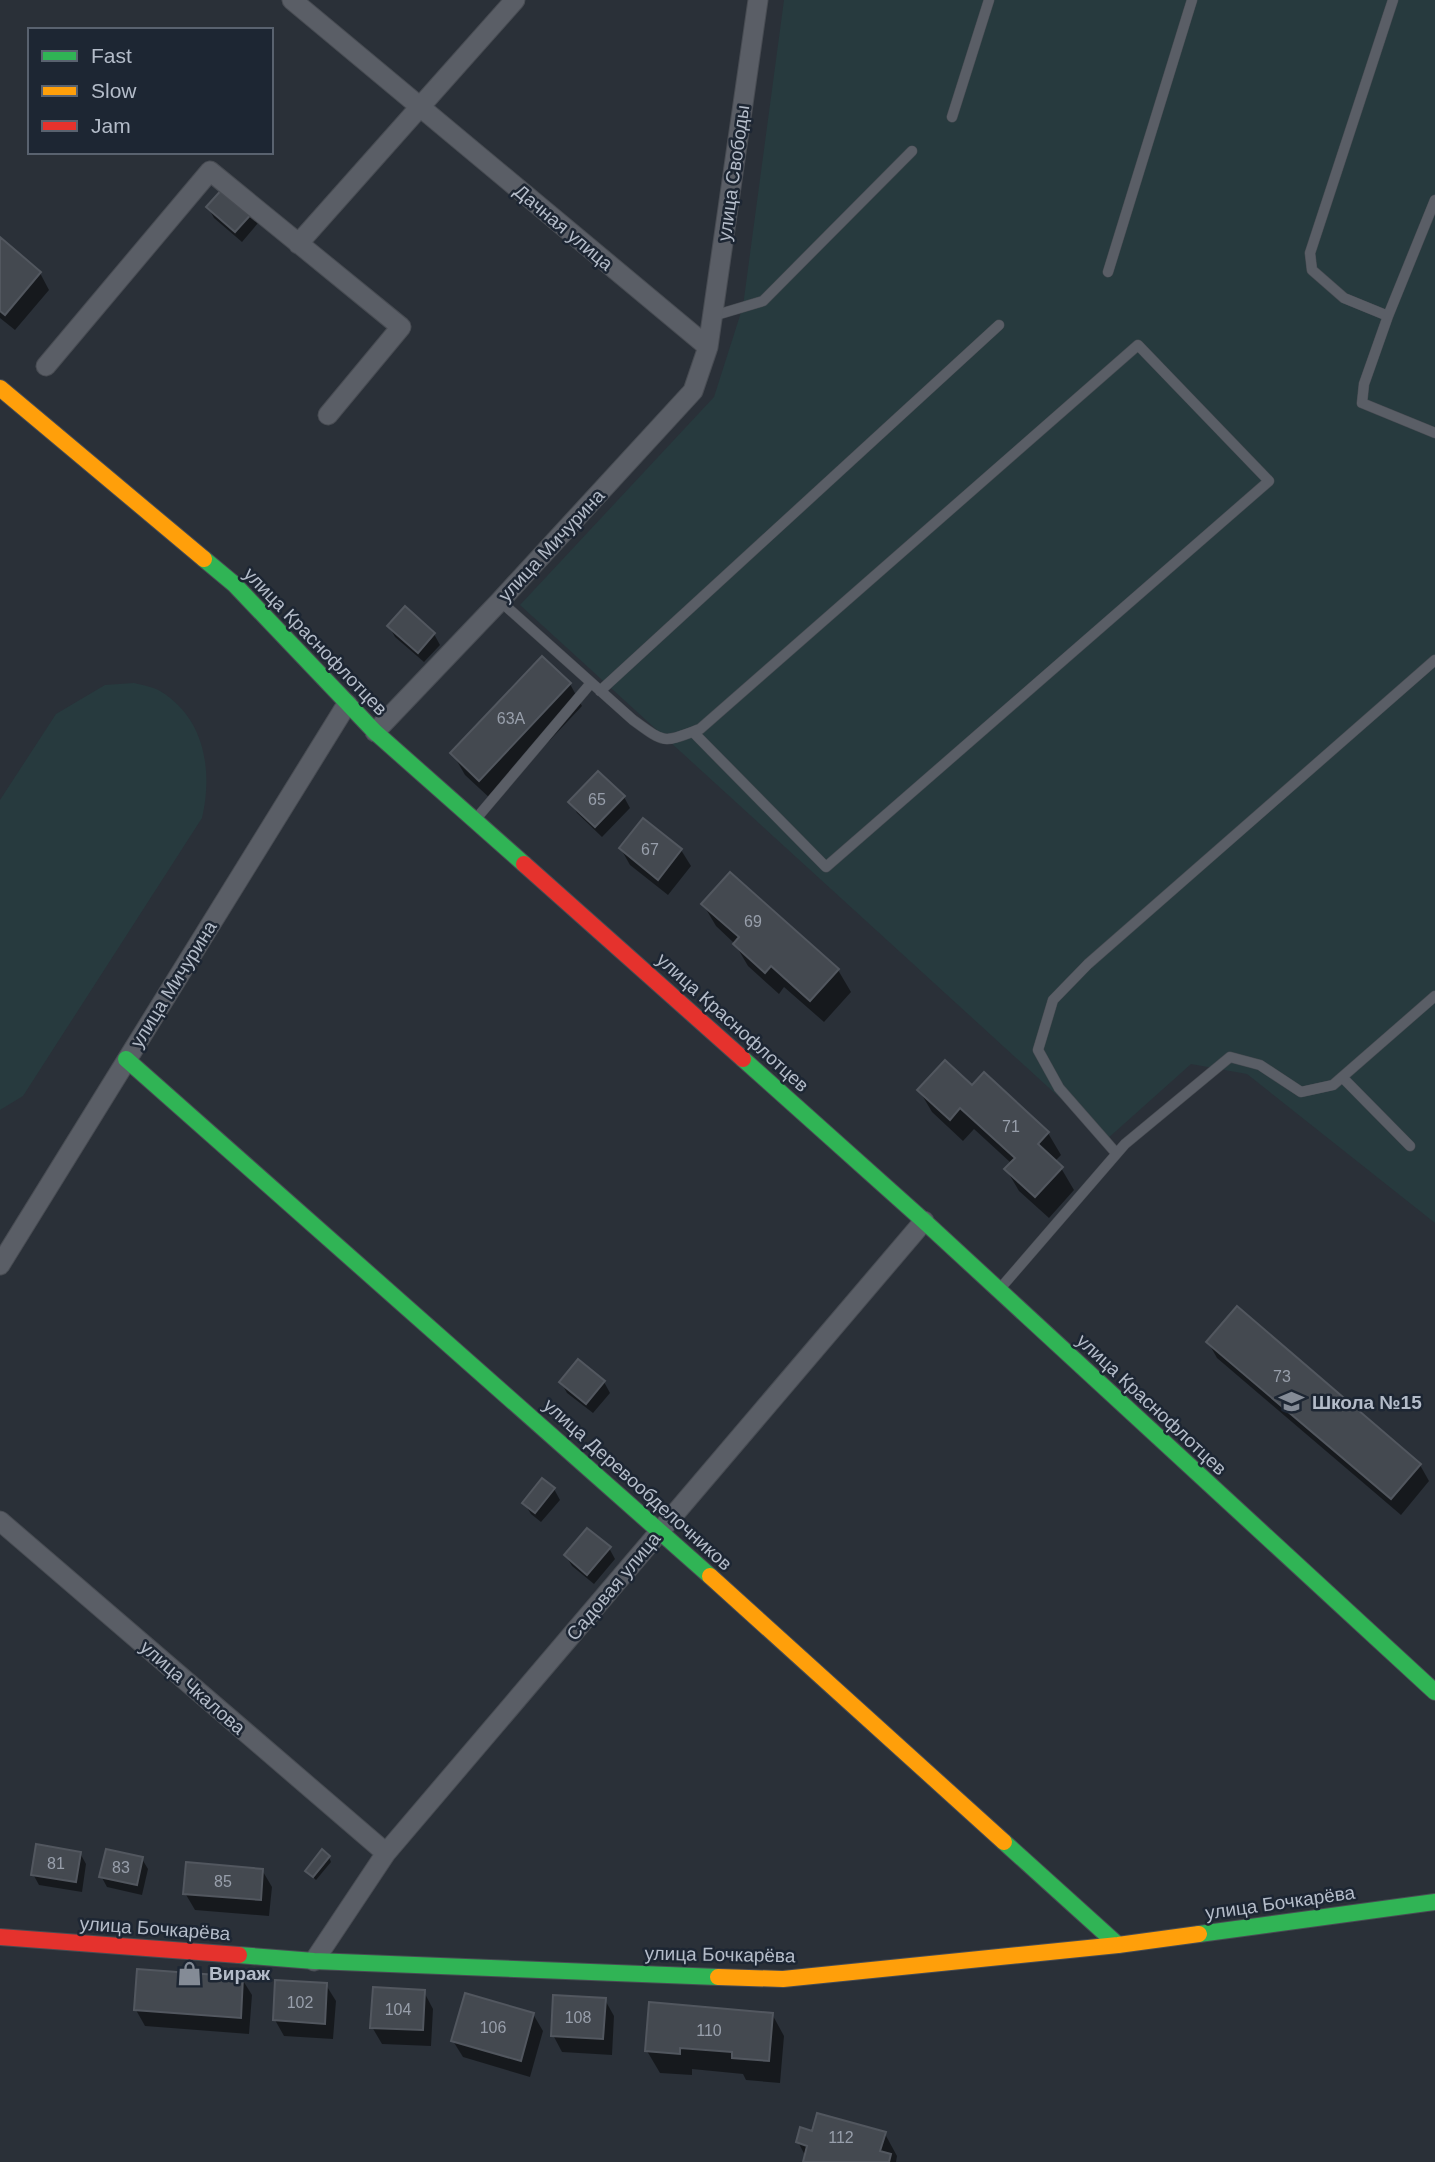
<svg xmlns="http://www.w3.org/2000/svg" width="1435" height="2162" viewBox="0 0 1435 2162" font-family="Arial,sans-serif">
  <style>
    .green { fill: #273a3e }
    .shadow { fill: #0007 }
    .building { fill: #444950; stroke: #52575f; stroke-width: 2 }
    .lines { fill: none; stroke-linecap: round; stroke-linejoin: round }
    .lane-casing { stroke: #484c53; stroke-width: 11 }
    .street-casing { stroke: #484c53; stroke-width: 21 }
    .fast-casing { stroke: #484c53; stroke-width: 18 }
    .slow-casing { stroke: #484c53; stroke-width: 18 }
    .jam-casing { stroke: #484c53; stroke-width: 18 }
    .lane { stroke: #5a5e66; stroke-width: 10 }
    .street { stroke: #5a5e66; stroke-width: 19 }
    .fast { stroke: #30b455; stroke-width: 16 }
    .slow { stroke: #ff9f0a; stroke-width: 16 }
    .jam { stroke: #e5322d; stroke-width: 16 }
    .labels { text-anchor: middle; stroke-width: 5; stroke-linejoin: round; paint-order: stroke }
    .number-label { font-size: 16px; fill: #989fab }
    .street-label { font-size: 19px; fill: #b4bcc9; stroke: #1d2633 }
    .poi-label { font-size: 19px; font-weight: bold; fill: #b4bcc9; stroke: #1d2633; text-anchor: start }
  </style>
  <rect width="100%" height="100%" fill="#2a3038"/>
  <path class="green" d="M784 0H1435V1223L1247 1074 1191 1064 1106 1140 520 605 714 397 743 306Z
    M134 683C142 685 153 687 160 691 205 718 213 771 202 818L23 1096 0 1110V800L56 714 105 685Z"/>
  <path class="shadow" d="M208 207 252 212 258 223 242 242 214 218Z
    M0 240 40 273 49 290 15 330 0 318Z
    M389 626 434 634 440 645 424 662 395 637Z
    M570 684 582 706 493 801 465 775 453 754Z
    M624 797 630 808 602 837 577 813 571 802Z
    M621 849 681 850 691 866 668 895 630 865Z
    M703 904 838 970 851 992 824 1022 784 987 779 994 748 966 735 944 716 926Z
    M919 1090 1048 1133 1061 1155 1054 1162 1061 1168 1074 1190 1049 1218 1019 1191 1006 1169 1011 1163 974 1129 963 1141 932 1112Z
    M1208 1342 1420 1465 1429 1481 1401 1515 1217 1358Z
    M561 1382H604L610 1393 593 1413 567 1393Z
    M554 1489 560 1500 541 1522 531 1514 524 1503Z
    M609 1548 615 1559 594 1584 572 1566 566 1556Z
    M80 1853 86 1864 82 1892 39 1885 33 1874Z
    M329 1857 331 1862 316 1880 307 1871Z
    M142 1859 148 1869 142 1895 107 1887 101 1876Z
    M262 1870 272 1887 269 1916 195 1910 185 1893Z
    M242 1979 252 1995 249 2034 145 2026 136 2010Z
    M326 1985 336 2001 333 2039 284 2036 275 2020Z
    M424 1992 433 2009 431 2046 382 2044 372 2027Z
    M605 2000 614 2016 612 2055 562 2052 553 2035Z
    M533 2014 543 2031 530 2077 463 2057 453 2041Z
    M772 2014 784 2036 780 2083 746 2080 743 2074 692 2069V2075L660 2073 647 2051Z
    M813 2133 885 2134 897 2156 896 2162H805L806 2157 798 2142Z"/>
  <path class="building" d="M225 186 254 211 235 232 206 207Z
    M0 237 41 272 5 315 0 311Z
    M405 606 435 633 418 653 387 626Z
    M542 656 571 683 479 781 450 753Z
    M598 771 625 796 595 827 568 802Z
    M643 818 682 849 658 880 619 848Z
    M730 872 839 969 810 1001 771 966 765 973 733 944 739 937 701 904Z
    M945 1060 972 1085 984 1072 1049 1132 1038 1144 1063 1167 1035 1197 1004 1169 1015 1158 960 1108 950 1120 917 1090Z
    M1237 1306 1421 1464 1391 1499 1206 1342Z
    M578 1359 605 1381 586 1404 559 1382Z
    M542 1478 555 1488 535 1513 522 1503Z
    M587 1528 611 1547 587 1575 564 1555Z
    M36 1844 81 1852 76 1882 31 1875Z
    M106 1849 143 1857 137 1885 99 1877Z
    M322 1849 330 1856 313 1877 305 1871Z
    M186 1862 263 1869 261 1900 183 1894Z
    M137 1969 243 1977 241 2018 134 2010Z
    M275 1980 327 1983 325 2024 273 2020Z
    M373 1987 425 1990 423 2030 370 2028Z
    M465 1993 534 2013 521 2061 451 2041Z
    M553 1995 606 1998 603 2039 551 2036Z
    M649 2002 773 2013 769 2061 732 2058V2052L680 2048V2054L645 2051Z
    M817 2113 886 2132 880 2151 891 2154 889 2162H803L807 2146 796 2142 800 2127 812 2131Z"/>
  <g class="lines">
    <defs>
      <path id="lane" d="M1393 0 1310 253 1312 270 1344 298 1388 316 1435 200
        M952 117 989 0
        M1108 272 1192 0
        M713 316 763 301 912 151
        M1388 316 1364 384 1362 403 1435 433
        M500 601 633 720C666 744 662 743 700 729L1138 345 1269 481 826 867 693 732
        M600 691 999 325
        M475 820 591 683
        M1342 1077 1410 1146
        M1116 1153 1059 1088 1038 1050 1053 1000 1088 964 1435 660
        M998 1291 1125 1144 1230 1057 1260 1065 1301 1092 1333 1085 1435 996"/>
      <path id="street" d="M292 0 708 347
        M298 244 515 0
        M46 366 210 171 401 327 328 415
        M375 732 500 601 693 391 708 347 758 0
        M0 1265 347 704
        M0 1521 386 1853
        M314 1961 386 1853 924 1221"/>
      <path id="fast" d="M204 559 234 584 375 732 524 864
        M126 1059 710 1576
        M743 1059 924 1221 1435 1692
        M1004 1842 1118 1945
        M1199 1934 1435 1902
        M239 1955 314 1961 718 1977"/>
      <path id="slow" d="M0 388 204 559
        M710 1576 1004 1842
        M718 1977 783 1979 1118 1945 1199 1934"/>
      <path id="jam" d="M524 864 743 1059
        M0 1937 239 1955"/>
    </defs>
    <use href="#lane" class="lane-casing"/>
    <use href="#street" class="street-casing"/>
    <use href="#fast" class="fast-casing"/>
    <use href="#slow" class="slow-casing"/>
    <use href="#jam" class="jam-casing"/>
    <use href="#lane" class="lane"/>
    <use href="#street" class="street"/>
    <use href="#fast" class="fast"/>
    <use href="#slow" class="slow"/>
    <use href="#jam" class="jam"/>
  </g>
  <defs>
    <symbol id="school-bare" viewBox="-9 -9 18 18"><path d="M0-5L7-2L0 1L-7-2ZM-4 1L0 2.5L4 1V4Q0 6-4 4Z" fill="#848b96" stroke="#1d2633" stroke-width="2.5" paint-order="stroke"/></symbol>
    <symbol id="shop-bare" viewBox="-9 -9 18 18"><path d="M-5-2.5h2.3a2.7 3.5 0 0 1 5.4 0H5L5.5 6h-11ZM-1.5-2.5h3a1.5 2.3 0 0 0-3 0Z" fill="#848b96" stroke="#1d2633" stroke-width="2.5" paint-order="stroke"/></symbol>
  </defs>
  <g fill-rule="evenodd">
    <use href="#school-bare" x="1274" y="1384" width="35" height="35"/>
    <use href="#shop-bare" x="172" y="1956" width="35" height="35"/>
  </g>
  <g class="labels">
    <g class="number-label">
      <text x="511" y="724">63А</text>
      <text x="597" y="805">65</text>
      <text x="650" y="855">67</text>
      <text x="753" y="927">69</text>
      <text x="1011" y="1132">71</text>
      <text x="1282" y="1382">73</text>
      <text x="56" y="1869">81</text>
      <text x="121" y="1873">83</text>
      <text x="223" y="1887">85</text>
      <text x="300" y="2008">102</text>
      <text x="398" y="2015">104</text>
      <text x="578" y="2023">108</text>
      <text x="493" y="2033">106</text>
      <text x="709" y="2036">110</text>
      <text x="841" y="2143">112</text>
    </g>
    <g class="street-label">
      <text transform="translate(733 173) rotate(-82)" y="7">улица Свободы</text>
      <text transform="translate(564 227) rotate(40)" y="7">Дачная улица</text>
      <text transform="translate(551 545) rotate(-47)" y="7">улица Мичурина</text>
      <text transform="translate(316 641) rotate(46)" y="7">улица Краснофлотцев</text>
      <text transform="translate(173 984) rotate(-58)" y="7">улица Мичурина</text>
      <text transform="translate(733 1022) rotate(42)" y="7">улица Краснофлотцев</text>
      <text transform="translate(1152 1404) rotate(43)" y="7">улица Краснофлотцев</text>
      <text transform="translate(638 1484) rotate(42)" y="7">улица Деревообделочников</text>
      <text transform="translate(613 1586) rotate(-50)" y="7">Садовая улица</text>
      <text transform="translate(193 1687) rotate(41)" y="7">улица Чкалова</text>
      <text transform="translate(1280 1902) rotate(-8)" y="7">улица Бочкарёва</text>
      <text transform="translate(155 1928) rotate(4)" y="7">улица Бочкарёва</text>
      <text transform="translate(720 1954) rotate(1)" y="7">улица Бочкарёва</text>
    </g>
    <g class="poi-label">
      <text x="1312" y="1409">Школа №15</text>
      <text x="209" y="1980">Вираж</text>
    </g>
  </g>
  <rect x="28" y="28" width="245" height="126" fill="#1d2633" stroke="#59626f" stroke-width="2"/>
  <rect x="42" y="51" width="35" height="10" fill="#30b455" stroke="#59626f" stroke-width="2"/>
  <text x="91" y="63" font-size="21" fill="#b4bcc9">Fast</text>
  <rect x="42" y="86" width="35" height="10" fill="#ff9f0a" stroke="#59626f" stroke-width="2"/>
  <text x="91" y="98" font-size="21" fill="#b4bcc9">Slow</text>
  <rect x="42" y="121" width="35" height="10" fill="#e5322d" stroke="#59626f" stroke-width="2"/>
  <text x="91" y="133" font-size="21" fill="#b4bcc9">Jam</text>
</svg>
